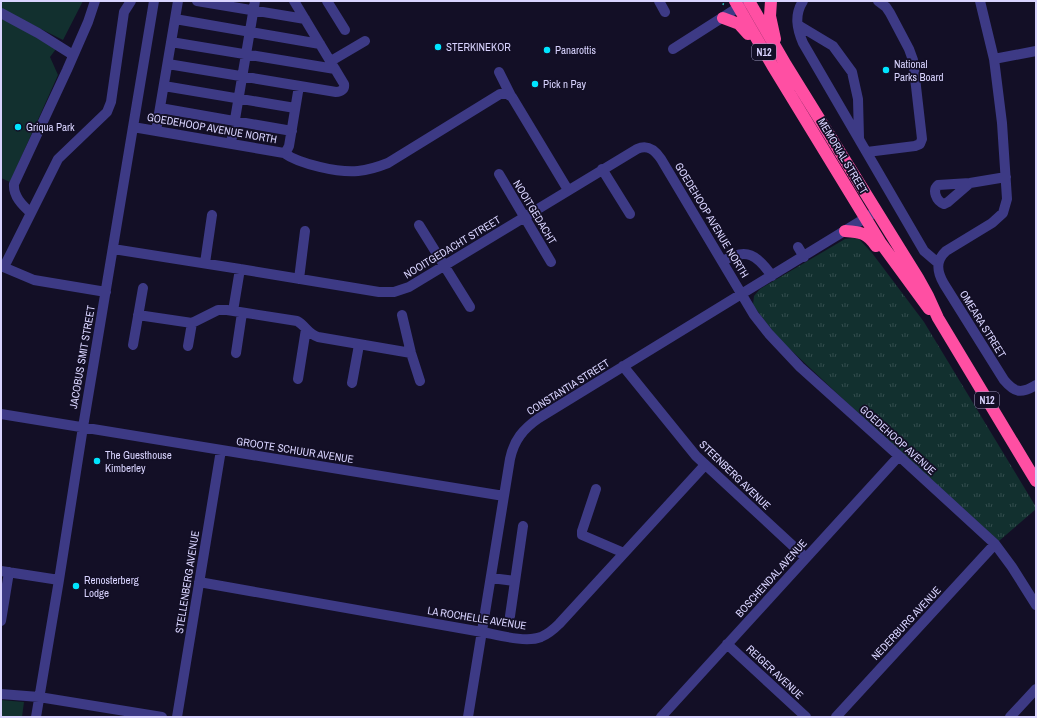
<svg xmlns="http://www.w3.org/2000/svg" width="1037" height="718" viewBox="0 0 1037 718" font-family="'Archivo Narrow',sans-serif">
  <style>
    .grass { fill: url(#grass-tufts) }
    .garden { fill: #12302f }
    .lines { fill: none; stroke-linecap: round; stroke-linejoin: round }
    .path { stroke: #2fb8b0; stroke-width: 1.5; stroke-dasharray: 2 3; stroke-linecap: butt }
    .minor { stroke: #3d3a85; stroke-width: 10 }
    .highway { stroke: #ff4fa3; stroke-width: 12 }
    .poi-dot { fill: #00e5ff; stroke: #130f26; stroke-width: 1.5 }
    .labels { text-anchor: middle; stroke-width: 3.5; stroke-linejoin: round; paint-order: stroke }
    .shield { fill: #130f26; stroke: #9e99be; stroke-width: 1 }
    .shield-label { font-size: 10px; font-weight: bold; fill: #d9d4ff }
    .poi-label { font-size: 11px; fill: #d9d4ff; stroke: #130f26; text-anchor: start }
    .street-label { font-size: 11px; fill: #d9d4ff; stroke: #130f26 }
  </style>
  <defs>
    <pattern id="grass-tufts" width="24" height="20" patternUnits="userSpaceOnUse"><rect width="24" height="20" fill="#12302f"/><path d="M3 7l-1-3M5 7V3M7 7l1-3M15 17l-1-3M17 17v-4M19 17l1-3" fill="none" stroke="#344d4e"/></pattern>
  </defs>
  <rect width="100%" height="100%" fill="#130f26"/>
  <path class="grass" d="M853 238 859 239 872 253 924 322 1036 507V509L999 541 875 429 777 337 753 305 754 296 760 289 845 239Z"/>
  <path class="garden" d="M1 1H83L63 40 1 9Z
    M1 17 56 49 50 57 58 75 10 182 1 178Z
    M1 700 24 702 22 717H1Z"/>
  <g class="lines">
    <path class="path" d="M723 5 724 1"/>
    <path class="minor" d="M197 1 305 19
      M327 1 345 30
      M659 1 665 12
      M803 1C794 15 797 29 803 43L924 251 938 263
      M980 1 994 59 1002 123 1007 199 1003 213 992 223 946 251C935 261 937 272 944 284L1004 380C1015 393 1021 394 1036 385
      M1 13 38 33 73 55
      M175 19 320 44
      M798 25 833 46 852 72 858 99 859 138
      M171 42 335 69
      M673 49 745 3
      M994 59 1036 51
      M331 61 365 41
      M168 64 336 92C341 92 345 89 344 84L294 1
      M499 72 511 96
      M164 86 295 108
      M160 108 292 131
      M133 127 284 153C299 164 339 173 358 171 368 170 378 167 388 163L500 94H507L512 97 568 190
      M156 131 178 1
      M231 143 255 1
      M867 152 915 146 920 144 922 139 913 60 909 49 890 13 886 7 878 1
      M284 153 287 150 289 146 299 86
      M602 169 630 214
      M499 174 551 262
      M970 183 948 202 944 204C936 201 932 190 938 185L970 183 1006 177
      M31 213C22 205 13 196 14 184L67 70 88 22 95 1
      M419 225 470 307
      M798 247 804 257
      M113 249 240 269 379 292H394L409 287 637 149C648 144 655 150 661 159L754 315 769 334 800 367 899 456 995 544 1012 567 1036 605
      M723 261C747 247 757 255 772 276
      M205 263 212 215
      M1 266 34 280 106 292
      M4 267 58 159 107 112 111 102 124 12 131 1
      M299 279 305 231
      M233 311 240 269
      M138 315 192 323 218 310H227L297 321C305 325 308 334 318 337L411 353
      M402 315 411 353 420 381
      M133 345 143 288
      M188 346 192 323
      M236 353 242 313
      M623 366 696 456 806 558
      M298 379 306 329
      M352 383 359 345
      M1 414 504 496
      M596 489 582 531V535L624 553
      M1 571 59 580
      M491 578 515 581
      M199 582 482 632C498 635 526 643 541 637 548 634 553 630 559 624L705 465
      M510 616 523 526
      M1 621 9 572
      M727 644 806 717
      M1 694 39 697 162 717
      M36 717 59 580 83 427 154 1
      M177 717 221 450
      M468 717 510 459C514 440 523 429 539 418L872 214
      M661 717 899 456
      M836 717 995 544
      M1010 717 1036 689"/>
    <path class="highway" d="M735 1 772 65 880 242 929 309
      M749 1 786 65 918 278 928 296 938 318 1036 481
      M771 1 770 16 775 39
      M723 18 739 24 748 34
      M845 231C861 232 867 233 876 246"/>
  </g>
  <g class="poi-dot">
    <circle cx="438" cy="47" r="4"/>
    <circle cx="547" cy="50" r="4"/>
    <circle cx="886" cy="70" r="4"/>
    <circle cx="535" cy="84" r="4"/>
    <circle cx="18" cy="127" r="4"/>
    <circle cx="97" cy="461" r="4"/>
    <circle cx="76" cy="586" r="4"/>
  </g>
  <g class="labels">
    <g class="shield">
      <rect x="752" y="44" width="24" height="16" rx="3"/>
      <rect x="975" y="392" width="24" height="16" rx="3"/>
    </g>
    <g class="shield-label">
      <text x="764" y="56">N12</text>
      <text x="987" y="404">N12</text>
    </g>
    <g class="poi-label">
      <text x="446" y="51">STERKINEKOR</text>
      <text x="555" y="54">Panarottis</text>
      <text x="894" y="68">National<tspan x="894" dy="13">Parks Board</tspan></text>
      <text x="543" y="88">Pick n Pay</text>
      <text x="26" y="131">Griqua Park</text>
      <text x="105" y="459">The Guesthouse<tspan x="105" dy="13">Kimberley</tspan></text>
      <text x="84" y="584">Renosterberg<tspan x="84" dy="13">Lodge</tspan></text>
    </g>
    <g class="street-label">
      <text transform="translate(212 128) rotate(10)" y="4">GOEDEHOOP AVENUE NORTH</text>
      <text transform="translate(843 156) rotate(59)" y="4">MEMORIAL STREET</text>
      <text transform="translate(535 212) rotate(59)" y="4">NOOITGEDACHT</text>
      <text transform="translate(712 220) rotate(59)" y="4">GOEDEHOOP AVENUE NORTH</text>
      <text transform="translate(452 247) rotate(-31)" y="4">NOOITGEDACHT STREET</text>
      <text transform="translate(983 324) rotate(58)" y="4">OMEARA STREET</text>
      <text transform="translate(82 357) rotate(-80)" y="4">JACOBUS SMIT STREET</text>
      <text transform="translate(568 387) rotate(-32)" y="4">CONSTANTIA STREET</text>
      <text transform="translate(898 440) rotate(42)" y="4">GOEDEHOOP AVENUE</text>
      <text transform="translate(295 450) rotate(9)" y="4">GROOTE SCHUUR AVENUE</text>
      <text transform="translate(735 475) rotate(44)" y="4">STEENBERG AVENUE</text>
      <text transform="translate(771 578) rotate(-48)" y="4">BOSCHENDAL AVENUE</text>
      <text transform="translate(187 582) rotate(-81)" y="4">STELLENBERG AVENUE</text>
      <text transform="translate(477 618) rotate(9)" y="4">LA ROCHELLE AVENUE</text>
      <text transform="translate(906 623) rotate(-47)" y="4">NEDERBURG AVENUE</text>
      <text transform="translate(775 672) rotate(43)" y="4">REIGER AVENUE</text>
    </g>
  </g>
  <rect width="1037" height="718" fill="none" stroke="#d9d4ff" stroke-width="4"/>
</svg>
